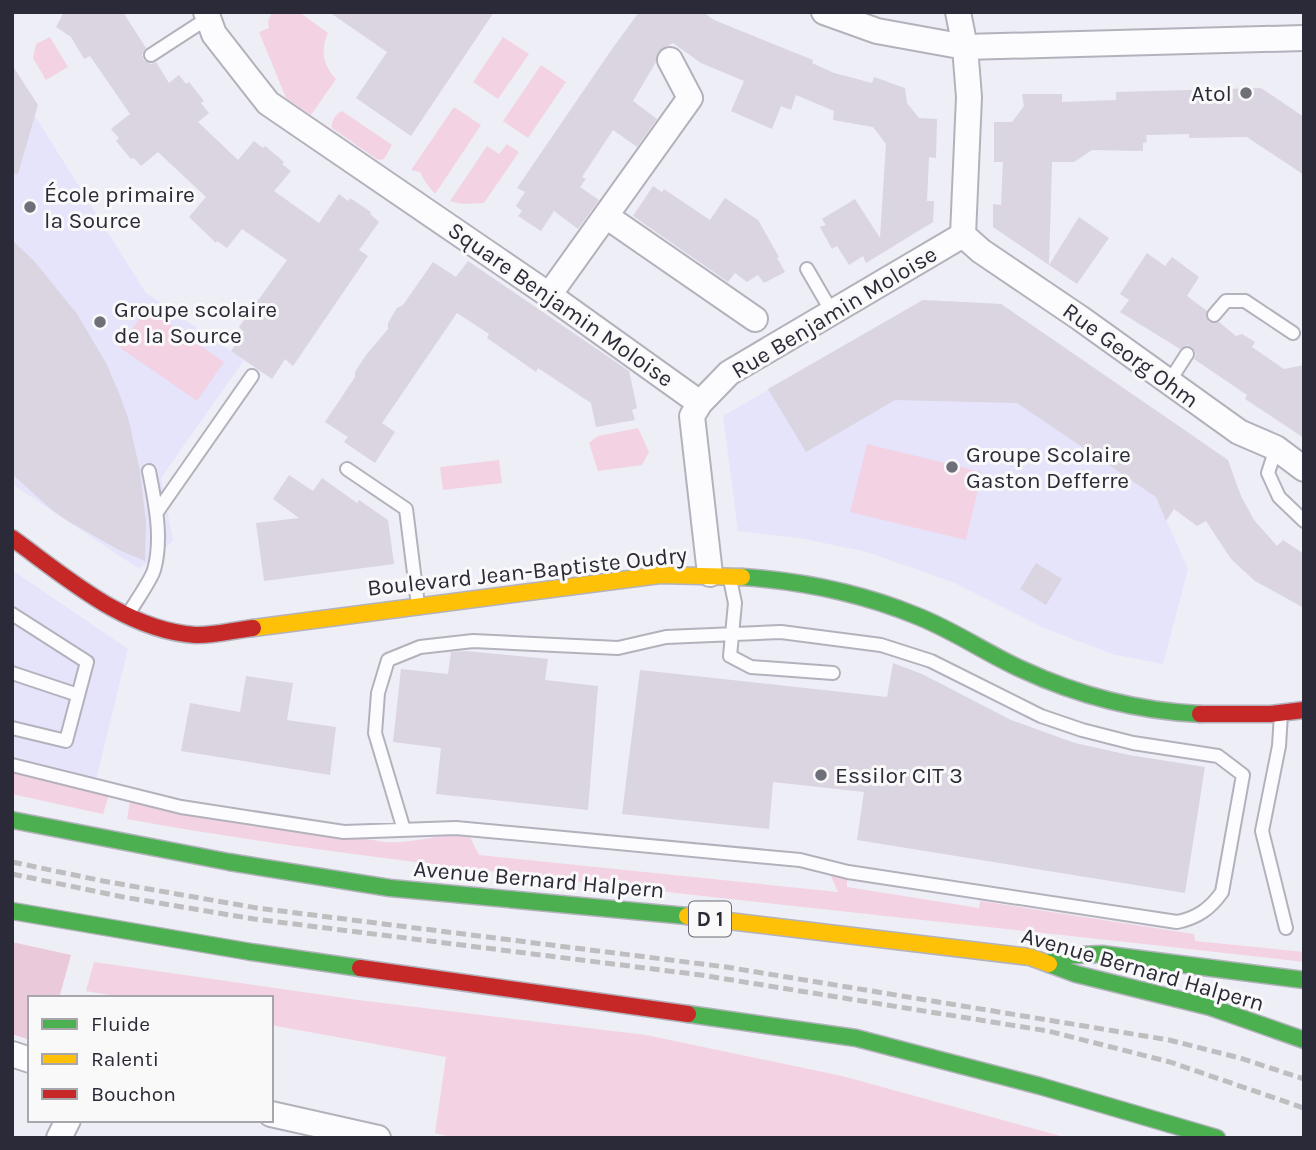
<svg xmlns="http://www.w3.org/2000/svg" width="1316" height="1150" viewBox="0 0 1316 1150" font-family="Karla,sans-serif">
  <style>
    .built { fill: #e5e4fb }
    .green { fill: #f3d2e4 }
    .forest { fill: #eac9da }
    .building { fill: #dbd4e1 }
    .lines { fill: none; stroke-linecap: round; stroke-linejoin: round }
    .lane-casing { stroke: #b3b2bc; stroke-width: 16 }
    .street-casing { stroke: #b3b2bc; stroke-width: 28 }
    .fast-casing { stroke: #b3b2bc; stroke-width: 19 }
    .slow-casing { stroke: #b3b2bc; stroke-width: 19 }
    .jam-casing { stroke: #b3b2bc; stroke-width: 19 }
    .lane { stroke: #fcfcfe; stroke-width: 12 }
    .street { stroke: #fcfcfe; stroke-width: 24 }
    .fast { stroke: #4caf50; stroke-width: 16 }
    .slow { stroke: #ffc107; stroke-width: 16 }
    .jam { stroke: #c62828; stroke-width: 16 }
    .rail { stroke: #bebec0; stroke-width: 5; stroke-dasharray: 10 5; stroke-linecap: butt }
    .poi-dot { fill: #6f6f7a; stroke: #f9f9f9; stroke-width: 2.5 }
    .labels { text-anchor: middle; stroke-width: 6; stroke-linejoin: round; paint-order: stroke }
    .shield { fill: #f9f9f9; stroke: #696872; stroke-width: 2 }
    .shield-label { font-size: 21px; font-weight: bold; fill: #2b2a38 }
    .poi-label { font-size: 23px; fill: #2b2a38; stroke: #f9f9f9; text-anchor: start }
    .street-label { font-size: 23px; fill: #2b2a38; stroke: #f9f9f9 }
  </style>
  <rect width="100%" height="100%" fill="#eeeef6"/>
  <path class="built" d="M35 116 146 293 244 360 161 478 173 541 139 569 12 484V130Z
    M923 300 1001 304 1195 437 1156 497 1188 569 1163 664 1112 654 1044 628 955 583 867 552 800 538 738 531 723 416Z
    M12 570 128 649 93 792 12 774Z"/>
  <path class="green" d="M272 12H299L328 33C320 51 323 65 336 79L311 115 286 98 259 32 269 28 268 21Z
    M50 37 68 67 46 80 33 58 36 44Z
    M503 37 529 54 498 99 473 82Z
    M541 65 566 82 528 138 503 121Z
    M454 107 481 125 435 194 426 183 420 172 411 170Z
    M342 111 392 145 384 159 378 160 332 128C330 123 337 112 342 111Z
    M507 144 519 152 484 203 462 204 450 201 487 146 499 154Z
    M147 308 224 362 197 401 119 347Z
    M638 428 649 452 642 465 598 471 589 443 598 436Z
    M867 444 982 472 966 540 850 512Z
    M499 460 502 483 443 490 440 467Z
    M12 773 109 795 103 814 12 794Z
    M130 801 385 842C415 844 440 833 469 835L479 855 838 892 830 874 847 879V887L979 908 980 901 1194 934 1195 941 1304 952V962C1055 933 806 909 557 879 413 862 269 845 127 819Z
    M94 962 358 1000 646 1035 842 1076 1068 1138H455L435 1133 446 1057 271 1025V998H125L86 991Z"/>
  <path class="forest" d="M12 942 71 955 59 998H30V1040L12 1034Z"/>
  <path class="building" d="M64 12H123L146 48 142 55 144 60 151 64 156 62 169 83 179 75 186 84 189 82 204 101 201 103 209 113 198 122 238 160 254 141 263 148 265 146 284 162 282 164 291 171 274 191 319 223 339 194 348 201 350 198 371 212 370 214 379 222 359 250 368 256 293 366 285 359 272 379 231 351 244 332 239 327 287 260 242 229 227 248 217 241 216 243 189 217 206 197 158 152 141 166 134 158 131 159 116 141 119 138 111 129 130 114 90 56 84 59 71 37 56 27Z
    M329 12H494L411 136 356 98 387 52Z
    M639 12H703L714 20 813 60 812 63 834 73 872 83 874 77 905 88 907 103 919 118 937 119 936 158 929 157 927 201H934L933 222 866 263 863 256 849 265 837 246 832 249 820 227 826 225 822 219 855 199 880 238 886 144 873 127 833 120 834 111 796 95 791 110 781 106 772 129 731 111 744 81 701 63 673 43 658 52 656 62 633 101 657 119 637 147 613 130 582 177 586 179 580 187 599 200 578 229 554 211 541 231 518 216 522 211 516 206 525 192 517 188 612 49Z
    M12 65 38 105 18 174 12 173Z
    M1261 88 1304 117V175L1247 137 1189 138V134L1146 135 1147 142 1143 143V151L1092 150 1074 162H1052L1049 265 993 227V204L1001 205 1003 162H994V122H1012L1024 106 1022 94H1062V102L1116 100V92Z
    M653 186 662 192 664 189 710 220 725 198 758 220 779 257 777 258 785 272 764 283 758 275 747 282 735 273 728 282 633 216Z
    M1079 217 1109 238 1077 284 1049 265Z
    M12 240 35 262 77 314 106 363 119 393 129 421 140 471 146 523 145 561 119 550 68 521 52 510 12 474Z
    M1147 253 1165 266 1172 257 1199 277 1187 296 1207 311 1206 317 1209 322H1219L1236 336 1242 334 1255 342 1252 347 1284 369 1304 365V438L1245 399 1247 395 1194 359 1196 354 1192 347 1187 345 1180 349 1120 312 1129 300 1120 294Z
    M468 261 629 371 637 408 632 410 635 420 596 427 591 403 538 368 536 372 487 338 489 334 457 313 382 423 395 432 375 463 344 442 348 437 325 422 355 377V372L366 355 388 329V323L397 308 403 305 433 262 456 277Z
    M923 300 1001 304 1228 460 1241 496 1254 520 1277 546 1283 540 1304 554V608L1255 581 1231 559 1206 521 1197 526 1174 509 1166 521 1156 497 1017 403 895 400 806 452 768 389Z
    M289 475 313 491 322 478 357 503 359 500 388 520 394 564 264 581 256 523 299 518 273 499Z
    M1036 563 1062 579 1046 605 1020 589Z
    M466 651 548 659 545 680 598 686 588 810 436 794 441 748 393 742 401 669 448 674 451 652Z
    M893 663 922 674 1011 720 1075 743 1129 755 1205 767 1185 893 857 840 864 792 773 782 769 829 622 814 640 670 887 697Z
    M246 676 293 683 287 720 336 727 330 775 181 751 190 703 240 712Z"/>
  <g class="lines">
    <defs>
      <path id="lane" d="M151 55 208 18
        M807 269 832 312
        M1214 315 1226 301H1245L1293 333
        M1169 382 1187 354
        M1276 448 1268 473 1279 497 1304 521
        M347 469 406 509 418 605
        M157 512 252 376
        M730 579 735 603 730 656 751 667 833 673
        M129 613C136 601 151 580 154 570 163 538 155 502 149 471
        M12 614 87 662 66 741 12 728
        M12 673 78 695
        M1281 714 1279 746 1262 831 1286 928
        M12 765 181 807 344 832 456 828 800 860 848 872 1177 922C1197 918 1210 909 1222 892L1243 775 1218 756 1133 743 1082 730 1041 716 931 661 881 645 781 632 666 637 618 648 473 641 420 647 388 660 378 693 375 733 404 830"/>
      <path id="street" d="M206 12 214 34 268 103 549 295 690 396
        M824 12 877 31 965 47 1304 38
        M958 12 965 47 969 97 963 235
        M606 216 755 319
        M963 235 981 251 1080 318 1239 432 1276 448 1304 469
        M549 295 690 98 670 60
        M710 574 692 416 700 403 729 373 963 235
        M12 1054 30 1060
        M271 1114 378 1138
        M59 1138 68 1120"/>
      <path id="fast" d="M742 577C801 581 861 593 917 616 953 630 986 653 1021 669 1077 695 1138 711 1200 714
        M12 820 229 862 390 888 687 916
        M12 911 251 952 360 968
        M1056 956 1102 954 1304 980
        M1049 964 1076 974 1210 1007 1304 1040
        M688 1014 856 1038 1040 1086 1217 1138"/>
      <path id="slow" d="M253 628 660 575 742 577
        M687 916 1030 957 1049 964"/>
      <path id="jam" d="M12 538C66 577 125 630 195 635 213 636 234 630 253 628
        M1200 714H1270L1304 710
        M360 968 688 1014"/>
    </defs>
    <use href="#lane" class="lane-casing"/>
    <use href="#street" class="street-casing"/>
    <use href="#fast" class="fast-casing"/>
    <use href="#slow" class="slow-casing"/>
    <use href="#jam" class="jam-casing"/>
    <use href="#lane" class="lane"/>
    <use href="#street" class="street"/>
    <use href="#fast" class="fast"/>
    <use href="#slow" class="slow"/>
    <use href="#jam" class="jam"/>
    <path class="rail" d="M12 862 103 881 257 908 726 967 1169 1040 1240 1058 1304 1079
      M12 874 123 897 254 919 701 975 1048 1031 1170 1062 1304 1108"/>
  </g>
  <g class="poi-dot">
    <circle cx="1246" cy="93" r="7"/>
    <circle cx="30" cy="207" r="7"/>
    <circle cx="100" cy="322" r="7"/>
    <circle cx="952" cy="467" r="7"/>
    <circle cx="821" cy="775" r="7"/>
  </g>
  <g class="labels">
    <rect class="shield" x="689" y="901.5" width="42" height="35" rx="5"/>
    <g class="shield-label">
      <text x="710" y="926">D 1</text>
    </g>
    <g class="poi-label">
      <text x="1232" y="101" text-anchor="end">Atol</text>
      <text x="44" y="202">École primaire<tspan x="44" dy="26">la Source</tspan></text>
      <text x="114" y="317">Groupe scolaire<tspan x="114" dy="26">de la Source</tspan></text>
      <text x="966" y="462">Groupe Scolaire<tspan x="966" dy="26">Gaston Defferre</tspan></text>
      <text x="835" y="783">Essilor CIT 3</text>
    </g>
    <g class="street-label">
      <text transform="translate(561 304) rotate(35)" y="8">Square Benjamin Moloise</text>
      <text transform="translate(834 312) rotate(-31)" y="8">Rue Benjamin Moloise</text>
      <text transform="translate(1131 355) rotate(36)" y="8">Rue Georg Ohm</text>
      <text transform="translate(527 571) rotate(-6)" y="8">Boulevard Jean-Baptiste Oudry</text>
      <text transform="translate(539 879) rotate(5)" y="8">Avenue Bernard Halpern</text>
      <text transform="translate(1143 969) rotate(16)" y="8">Avenue Bernard Halpern</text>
    </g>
  </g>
  <rect width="1316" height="1150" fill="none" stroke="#2b2a38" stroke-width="28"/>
  <rect x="28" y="996" width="245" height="126" fill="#f9f9f9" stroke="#a7a6ac" stroke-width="2"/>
  <rect x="42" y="1019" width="35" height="10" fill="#4caf50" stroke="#a7a6ac" stroke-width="2"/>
  <text x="91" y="1031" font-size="21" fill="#2b2a38">Fluide</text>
  <rect x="42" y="1054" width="35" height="10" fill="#ffc107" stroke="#a7a6ac" stroke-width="2"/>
  <text x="91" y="1066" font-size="21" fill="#2b2a38">Ralenti</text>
  <rect x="42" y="1089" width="35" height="10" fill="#c62828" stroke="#a7a6ac" stroke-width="2"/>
  <text x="91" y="1101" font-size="21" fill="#2b2a38">Bouchon</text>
</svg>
